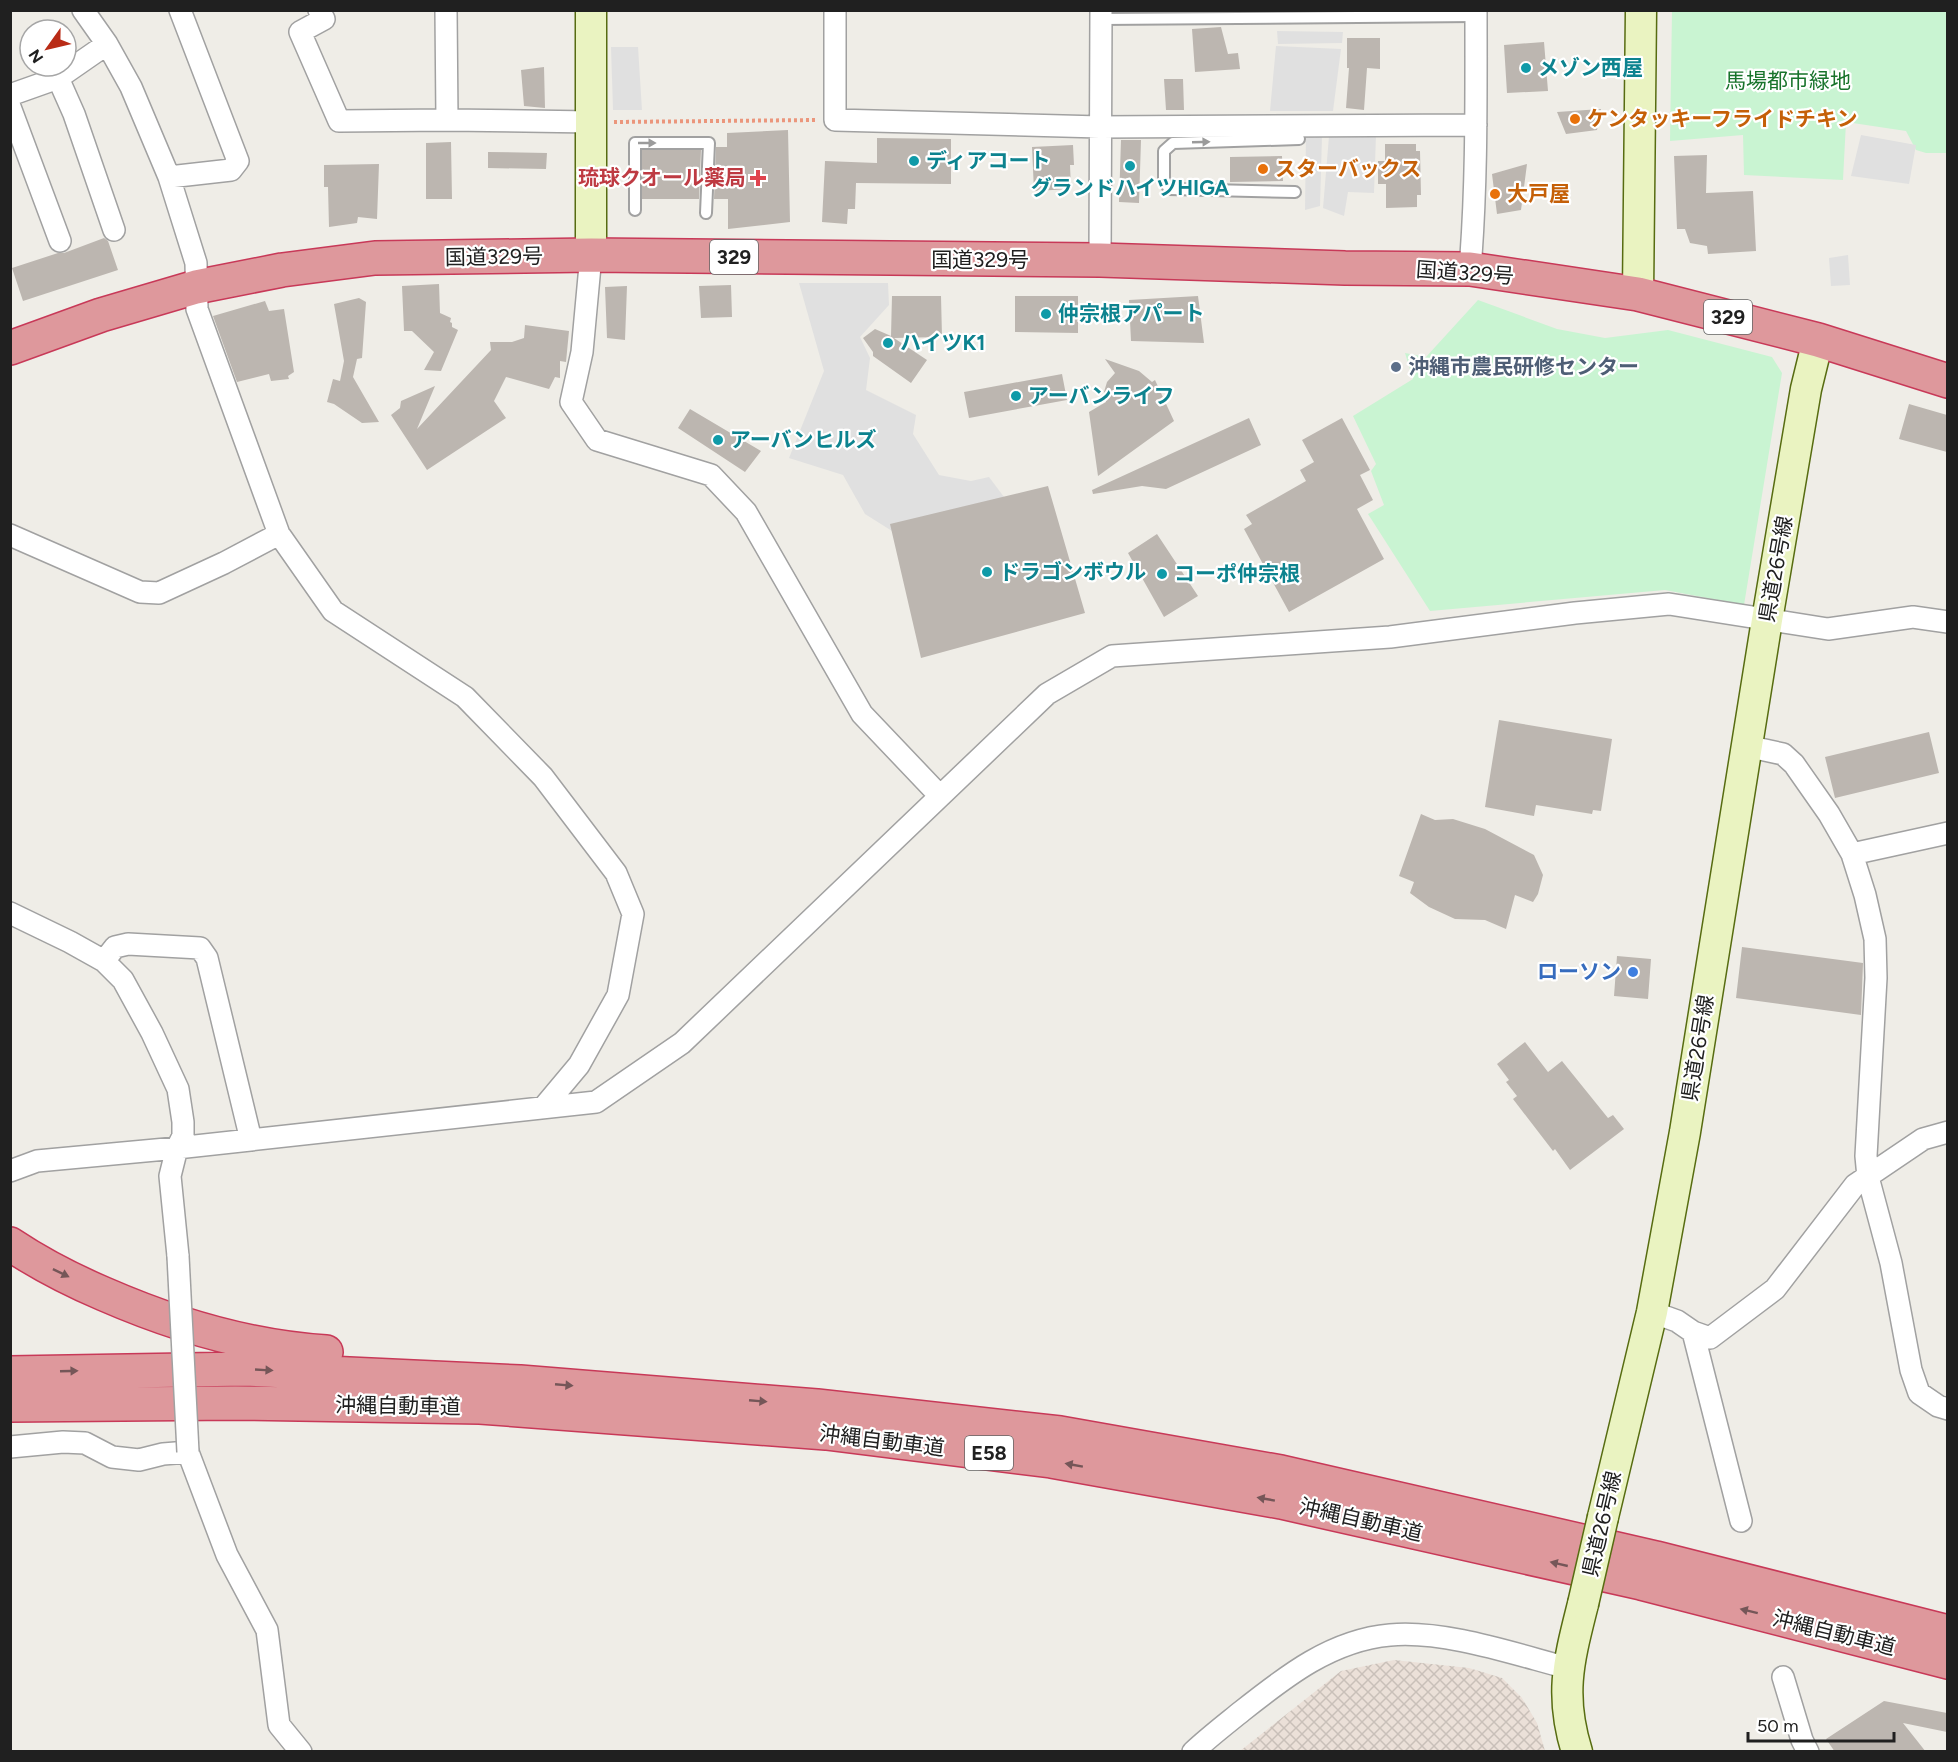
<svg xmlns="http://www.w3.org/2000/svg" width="1958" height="1762" viewBox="0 0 1958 1762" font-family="Figtree,'Noto Sans JP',sans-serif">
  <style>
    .military { fill: url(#military-cross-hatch) }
    .park { fill: #c9f4d2 }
    .parking { fill: #e0e0e0 }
    .building { fill: #bcb6b0 }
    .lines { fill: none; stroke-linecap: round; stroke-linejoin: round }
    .lane-casing { stroke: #a1a1a1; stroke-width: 14 }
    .street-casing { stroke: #a1a1a1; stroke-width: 24 }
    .secondary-casing { stroke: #576c11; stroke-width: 33 }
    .highway-casing { stroke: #c83958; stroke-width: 36 }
    .path { stroke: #eb967c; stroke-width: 4; stroke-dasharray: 3 3; stroke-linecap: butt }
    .lane { stroke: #fff; stroke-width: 10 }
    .street { stroke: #fff; stroke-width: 21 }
    .secondary { stroke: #eaf3c1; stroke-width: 30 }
    .highway { stroke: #de989c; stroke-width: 33 }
    .street-bridge-casing { stroke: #a1a1a1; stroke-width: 24; stroke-linecap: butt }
    .secondary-bridge-casing { stroke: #576c11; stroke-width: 33; stroke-linecap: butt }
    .street-bridge { stroke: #fff; stroke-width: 21 }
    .secondary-bridge { stroke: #eaf3c1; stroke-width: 30 }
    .oneway { fill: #9b9b9b }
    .oneway2 { fill: #755658 }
    .culture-dot { fill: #0f9aa8; stroke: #fff; stroke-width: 2 }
    .food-dot { fill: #e8710a; stroke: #fff; stroke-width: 2 }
    .health-dot { fill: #e0444e; stroke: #fff; stroke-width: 2 }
    .service-dot { fill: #5c6f8a; stroke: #fff; stroke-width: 2 }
    .shop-dot { fill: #3f7fe0; stroke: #fff; stroke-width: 2 }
    .labels { text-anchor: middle; stroke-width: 4.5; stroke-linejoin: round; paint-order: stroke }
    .shield { fill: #fff; stroke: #636363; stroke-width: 1.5 }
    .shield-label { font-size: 20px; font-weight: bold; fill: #202020 }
    .culture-label { font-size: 21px; font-weight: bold; fill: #0d838f; stroke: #fff; text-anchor: start }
    .park-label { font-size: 21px; fill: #18732b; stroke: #fff }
    .food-label { font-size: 21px; font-weight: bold; fill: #c56008; stroke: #fff; text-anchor: start }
    .health-label { font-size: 21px; font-weight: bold; fill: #be3a42; stroke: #fff; text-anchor: end }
    .street-label { font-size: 21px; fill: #202020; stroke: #fff }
    .service-label { font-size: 21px; font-weight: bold; fill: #4e5e75; stroke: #fff; text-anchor: start }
    .shop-label { font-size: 21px; font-weight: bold; fill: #366cbe; stroke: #fff; text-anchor: end }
  </style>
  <defs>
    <pattern id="military-cross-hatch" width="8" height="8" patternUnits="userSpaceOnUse" patternTransform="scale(1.5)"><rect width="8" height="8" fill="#ebe0d8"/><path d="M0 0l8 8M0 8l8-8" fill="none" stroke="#c9c0b9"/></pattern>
  </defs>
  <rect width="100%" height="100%" fill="#efede7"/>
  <path class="military" d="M1394 1660 1469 1668 1502 1678 1522 1698 1537 1723 1545 1751H1240L1341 1671Z"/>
  <path class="park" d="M1672 11H1947V153H1926L1916 150 1906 131 1846 122 1843 180 1744 175 1743 135 1670 141Z
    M1478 300 1557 329 1605 338 1668 330 1772 357 1782 373 1744 605 1665 590 1430 611 1368 514 1384 505 1371 471 1376 464 1353 416 1413 379 1405 353 1426 357Z"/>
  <path class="parking" d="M1277 31 1343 32 1342 43 1278 44Z
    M1276 46 1341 49 1333 111H1270Z
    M611 47H638L642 110H613Z
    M1306 132 1322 136 1320 206 1305 210Z
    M1376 135 1374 193 1348 192 1344 216 1323 208 1329 136Z
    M1861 135 1916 145 1909 184 1851 176Z
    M1848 255 1850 285 1831 286 1829 258Z
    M799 283H888L889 305 860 337 870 358 866 390 916 415 913 434 939 475 971 481 989 477 1004 497 892 531 865 514 843 475 789 458 824 371Z"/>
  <path class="building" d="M1221 27 1228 54 1238 53 1240 69 1195 72 1192 29Z
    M1347 38H1380V69L1367 68 1364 110 1346 108 1349 68H1347Z
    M1544 42 1548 91 1507 93 1504 45Z
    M544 67 545 108 524 106 521 70Z
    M1164 79H1183L1184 110H1166Z
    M1601 109 1597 130 1566 134 1557 112Z
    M788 130 790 222 728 229V199H714L716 147H727V133Z
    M877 138 951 139V184L856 183 855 209H848L847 224 822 222 825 161 877 163Z
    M1121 140H1141L1139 203 1119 202Z
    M451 142 452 199H426V143Z
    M1385 144H1416V151H1420L1421 195H1417V207L1386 208V184H1378V161H1385Z
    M1073 145 1074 165H1070L1071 189 1034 191 1032 147Z
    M642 150H701L699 199H642Z
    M488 152 547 153 546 169 488 168Z
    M1707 155 1706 193 1753 191 1756 251 1708 254 1707 246 1690 243 1685 229H1677L1674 156Z
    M1282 156 1283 181 1230 182V157Z
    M379 164 377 219 358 217 357 223 329 227 328 187H324V165Z
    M1527 164 1521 210 1497 214 1492 174Z
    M104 238 108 241 118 270 23 301 12 268 58 253H64Z
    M439 284 440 313 451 318 450 322 452 323V327L458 330 441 371 424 370 434 352 412 331H404L402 286Z
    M731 285 732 317 701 318 699 286Z
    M627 286 625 340 607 338 605 287Z
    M892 296H941L942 337 894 338 927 360 911 383 873 356V352L863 338 875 329 891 336Z
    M1015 296H1078V333L1015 332Z
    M1198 296 1204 343 1131 341 1129 300Z
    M359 298 366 302 362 358 357 359 353 377 379 422 362 423 334 404 327 402 333 379 340 381 344 361 334 304Z
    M265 301 269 311 284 309 294 372 288 376 289 379 271 381 269 374 237 382 213 316Z
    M525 325 569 331 566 362 560 361V378L555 377 549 389 506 377 494 401 506 418 427 470 391 415 400 408 401 401 435 386 417 429 491 350 490 342H512L524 338Z
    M1105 359 1139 371 1152 382 1155 380 1174 421 1098 476 1089 412 1106 402 1104 392 1107 382 1115 373Z
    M1062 374 1067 400 969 418 964 392Z
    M1909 404 1947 415V452L1899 439Z
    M690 409 761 451 745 472 678 428Z
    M1249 418 1261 445 1166 489 1142 486 1093 494 1092 490Z
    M1342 418 1370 470 1360 475 1373 500 1357 509 1384 559 1289 612 1244 529 1252 524 1246 515 1306 481 1300 470 1314 462 1302 440Z
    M1048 486 1085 613 921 658 890 524Z
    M1157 534 1198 596 1164 617 1128 553Z
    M1499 720 1612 739 1601 811 1593 810 1592 814 1536 805 1534 816 1485 807Z
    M1929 732 1939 773 1835 798 1825 757Z
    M1421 814 1435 820 1453 819 1485 829 1534 855 1543 875 1538 894 1533 902 1515 895 1506 929 1485 920 1455 919 1429 907 1410 893 1414 882 1399 876Z
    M1742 947 1863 963 1861 1015 1736 998Z
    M1617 956 1651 959 1648 999 1614 996Z
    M1525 1042 1548 1072 1562 1061 1608 1118 1613 1115 1624 1129 1570 1170 1555 1149 1553 1151 1513 1099 1517 1096 1506 1082 1509 1080 1497 1064Z
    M1884 1701 1947 1713V1732L1903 1723 1926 1752H1835L1826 1739Z"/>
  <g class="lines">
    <defs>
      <path id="lane" d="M1101 19 1476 16
        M1295 192 1169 189 1164 179V151L1173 143 1299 139
        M635 210V143H709L706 213"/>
      <path id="street" d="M319 10 324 19 300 32 339 121 447 120 592 122
        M446 10 447 120
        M835 10V120L1100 127 1476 125
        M58 78 74 114 114 230
        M10 95 58 78 107 44
        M10 107 60 241
        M169 177 231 170 238 161 180 10
        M591 255 582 352 571 402 597 440 711 475 746 512 862 714 940 796
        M1100 260 1101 10
        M1470 269C1477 183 1476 97 1476 10
        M279 534 333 611 465 697 543 777 616 873 633 914 618 995 579 1065 543 1108
        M10 535 140 592 159 593 224 563 279 534 197 309 196 263 169 177 131 87 107 44 83 10
        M1746 746 1783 754 1794 764 1829 814 1852 854 1865 895 1875 939 1876 978 1866 1156 1868 1177 1891 1263 1911 1370 1919 1393 1938 1406 1948 1409
        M1852 854 1948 833
        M10 913 70 942 104 961 123 980 152 1033 178 1089 183 1122V1136L177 1148 170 1176 178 1256
        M104 961 115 947 128 944 200 948 207 958 251 1140
        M10 1171 37 1161 177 1148 596 1102 682 1043 1047 694 1112 656 1390 637 1575 613 1669 604 1828 629 1913 617 1948 622
        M1652 1312 1677 1321 1693 1332 1710 1338 1775 1289 1855 1185 1923 1139 1948 1132
        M1693 1332 1741 1521
        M10 1447 63 1442 85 1443 112 1457 139 1460 163 1454 188 1452 227 1555 267 1630 279 1725 301 1752
        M1783 1677 1802 1740 1808 1752
        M1193 1752C1209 1737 1226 1724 1242 1711 1286 1676 1332 1640 1390 1635 1445 1630 1514 1654 1568 1668"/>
      <path id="secondary" d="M591 10V255
        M1638 294 1641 10
        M1603 1517 1652 1312 1685 1132 1767 620 1806 389 1818 340
        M1577 1752C1559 1694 1569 1660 1583 1604"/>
      <path id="highway" d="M10 348 101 315 196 287 282 270 375 258 591 255 1100 260 1345 268 1470 269 1638 294 1818 340 1948 381
        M10 1244C40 1264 71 1280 104 1294 175 1325 248 1347 326 1352
        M10 1373 245 1369 520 1382 817 1406 1060 1433 1281 1472 1656 1558 1948 1632
        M10 1405 235 1403 480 1407 826 1433 1051 1461 1281 1502 1641 1583 1948 1662"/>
    </defs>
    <use href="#lane" class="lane-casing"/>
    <use href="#street" class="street-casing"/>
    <use href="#secondary" class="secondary-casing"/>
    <use href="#highway" class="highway-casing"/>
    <path class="path" d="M614 122 816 120"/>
    <use href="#lane" class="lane"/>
    <use href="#street" class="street"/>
    <use href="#secondary" class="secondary"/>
    <use href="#highway" class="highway"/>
    <defs>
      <path id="street-bridge" d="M178 1256 188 1452"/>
      <path id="secondary-bridge" d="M1583 1604 1603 1517"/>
    </defs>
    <use href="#street-bridge" class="street-bridge-casing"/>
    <use href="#secondary-bridge" class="secondary-bridge-casing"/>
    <use href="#street-bridge" class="street-bridge"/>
    <use href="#secondary-bridge" class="secondary-bridge"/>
  </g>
  <defs><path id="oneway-solid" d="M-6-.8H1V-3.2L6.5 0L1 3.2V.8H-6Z" transform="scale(1.5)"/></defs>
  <g class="oneway">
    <use href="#oneway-solid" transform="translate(1201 142) rotate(-2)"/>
    <use href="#oneway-solid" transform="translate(647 143)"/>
  </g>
  <g class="oneway2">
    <use href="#oneway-solid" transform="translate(61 1273) rotate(26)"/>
    <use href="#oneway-solid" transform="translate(264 1370) rotate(3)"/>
    <use href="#oneway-solid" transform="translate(69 1371) rotate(-2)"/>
    <use href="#oneway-solid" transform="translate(564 1385) rotate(5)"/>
    <use href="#oneway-solid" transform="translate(758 1401) rotate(5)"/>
    <use href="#oneway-solid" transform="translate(1074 1465) rotate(-170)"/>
    <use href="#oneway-solid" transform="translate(1266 1499) rotate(-170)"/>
    <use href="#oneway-solid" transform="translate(1559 1564) rotate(-167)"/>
    <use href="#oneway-solid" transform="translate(1749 1611) rotate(-166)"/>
  </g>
  <g class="culture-dot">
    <circle cx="1526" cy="68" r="6"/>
    <circle cx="914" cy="161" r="6"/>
    <circle cx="1130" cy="166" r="6"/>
    <circle cx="1046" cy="314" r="6"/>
    <circle cx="888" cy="343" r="6"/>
    <circle cx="1016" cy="396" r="6"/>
    <circle cx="718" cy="440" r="6"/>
    <circle cx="987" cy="572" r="6"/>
    <circle cx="1162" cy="574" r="6"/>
  </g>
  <g class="food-dot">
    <circle cx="1575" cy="119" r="6"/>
    <circle cx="1263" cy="169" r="6"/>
    <circle cx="1495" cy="194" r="6"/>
  </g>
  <path class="health-dot" d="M755 169h6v6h6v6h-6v6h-6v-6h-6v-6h6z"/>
  <circle class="service-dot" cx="1396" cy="367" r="6"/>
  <circle class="shop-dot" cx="1633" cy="972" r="6"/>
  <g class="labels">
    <g class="shield">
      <rect x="710" y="240" width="48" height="34" rx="4.5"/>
      <rect x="1704" y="300" width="48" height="34" rx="4.5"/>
      <rect x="965" y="1436" width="48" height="34" rx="4.5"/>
    </g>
    <g class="shield-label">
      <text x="734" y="264">329</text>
      <text x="1728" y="324">329</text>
      <text x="989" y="1460">E58</text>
    </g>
    <g class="culture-label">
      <text x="1538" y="75">メゾン西屋</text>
      <text x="926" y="168">ディアコート</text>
      <text x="1130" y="195" text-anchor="middle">グランドハイツHIGA</text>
      <text x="1058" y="321">仲宗根アパート</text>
      <text x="900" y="350">ハイツK1</text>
      <text x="1028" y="403">アーバンライフ</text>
      <text x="730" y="447">アーバンヒルズ</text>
      <text x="999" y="579">ドラゴンボウル</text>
      <text x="1174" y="581">コーポ仲宗根</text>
    </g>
    <g class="park-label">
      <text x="1788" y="88">馬場都市緑地</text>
    </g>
    <g class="food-label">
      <text x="1587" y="126">ケンタッキーフライドチキン</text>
      <text x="1275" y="176">スターバックス</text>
      <text x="1507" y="201">大戸屋</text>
    </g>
    <g class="health-label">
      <text x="746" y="185">琉球クオール薬局</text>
    </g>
    <g class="street-label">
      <text transform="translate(494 257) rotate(-1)" y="7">国道329号</text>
      <text x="980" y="267">国道329号</text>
      <text transform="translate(1465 273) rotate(4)" y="7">国道329号</text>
      <text transform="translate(1776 569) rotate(-80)" y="7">県道26号線</text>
      <text transform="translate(1698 1048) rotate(-81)" y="7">県道26号線</text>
      <text transform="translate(398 1406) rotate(1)" y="7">沖縄自動車道</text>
      <text transform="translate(882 1441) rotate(7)" y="7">沖縄自動車道</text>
      <text transform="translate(1361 1520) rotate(13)" y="7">沖縄自動車道</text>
      <text transform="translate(1602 1524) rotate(-77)" y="7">県道26号線</text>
      <text transform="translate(1834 1633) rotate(14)" y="7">沖縄自動車道</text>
    </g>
    <g class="service-label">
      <text x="1408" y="374">沖縄市農民研修センター</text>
    </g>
    <g class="shop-label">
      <text x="1621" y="979">ローソン</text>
    </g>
  </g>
  <rect width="1958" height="1762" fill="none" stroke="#202020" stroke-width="24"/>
  <g transform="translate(48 48) rotate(236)"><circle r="28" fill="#ffffff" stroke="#a6a6a6" stroke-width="1.5"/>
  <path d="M0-4.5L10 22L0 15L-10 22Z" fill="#b92b16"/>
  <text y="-9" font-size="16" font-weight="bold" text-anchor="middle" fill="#202020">N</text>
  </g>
  <path d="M1748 1732v9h146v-9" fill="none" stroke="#202020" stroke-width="3"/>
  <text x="1757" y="1732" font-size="18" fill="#202020" stroke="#ffffff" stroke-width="4.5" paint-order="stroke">50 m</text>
</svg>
